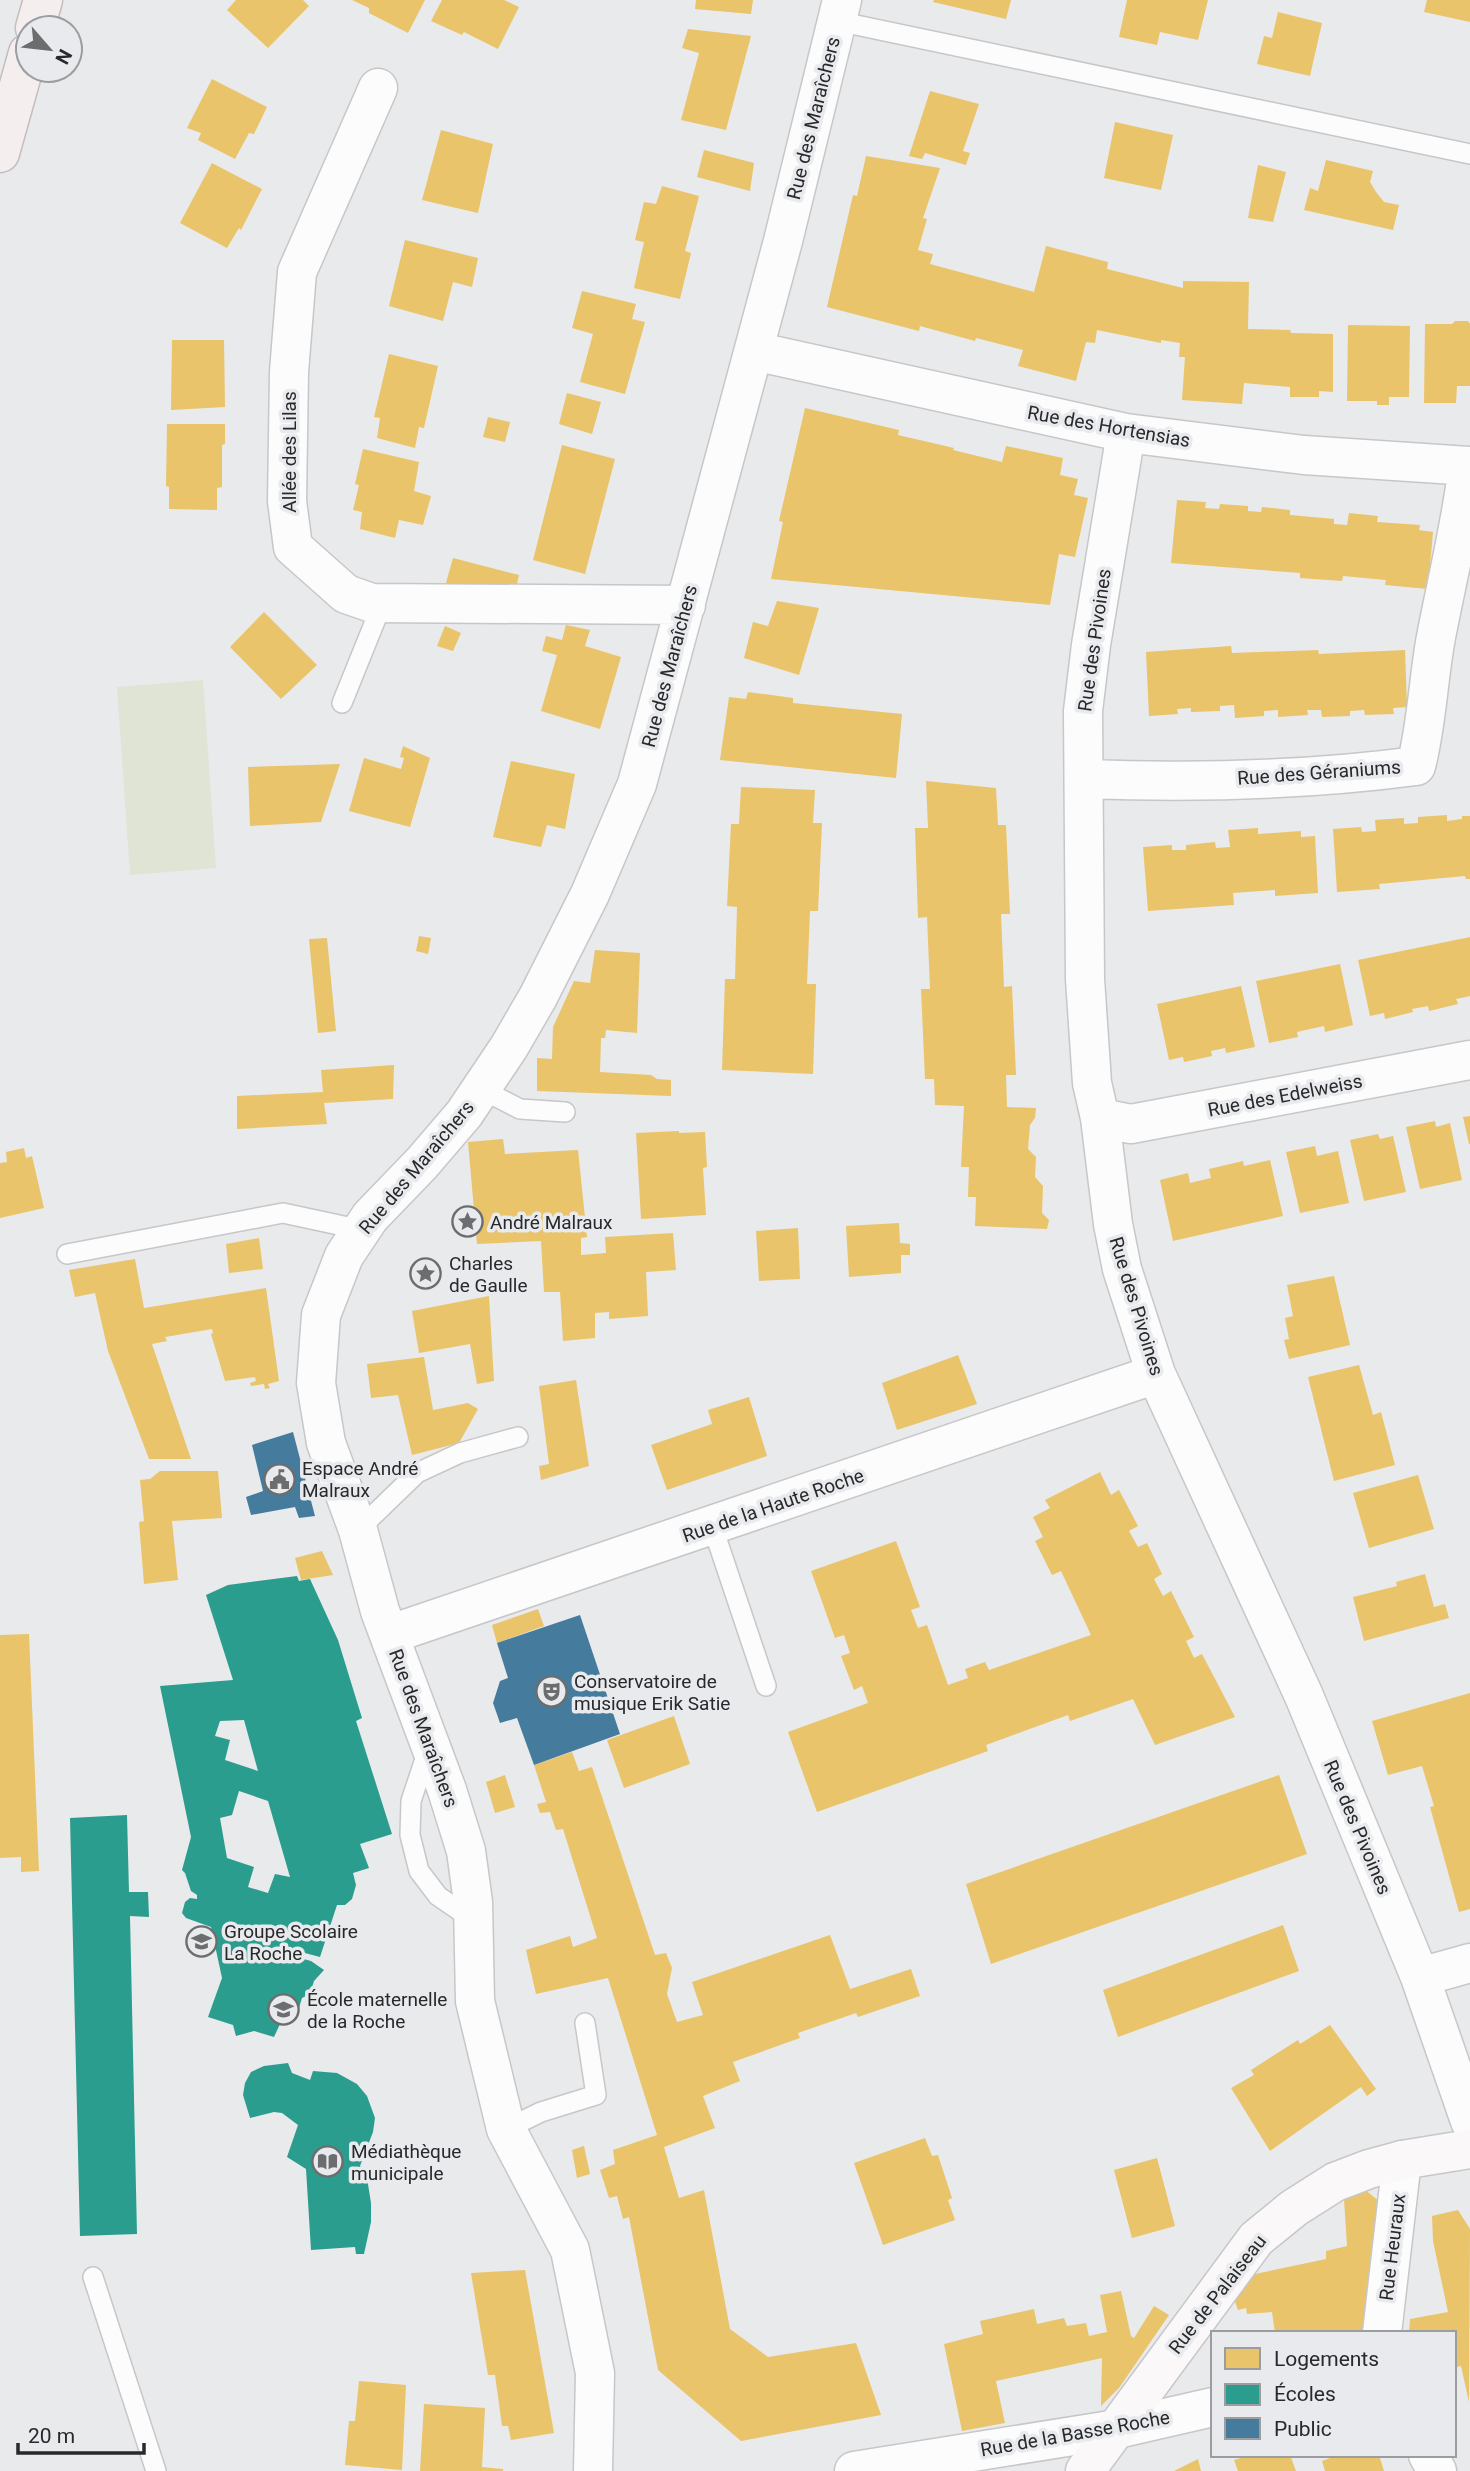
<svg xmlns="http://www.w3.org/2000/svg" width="1470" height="2471" viewBox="0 0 1470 2471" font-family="Roboto,sans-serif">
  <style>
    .green { fill: #dfe4d4 }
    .homes { fill: #e9c46a }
    .schools { fill: #2a9d8f; fill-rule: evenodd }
    .public { fill: #457b9d }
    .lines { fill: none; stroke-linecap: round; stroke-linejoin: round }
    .lane-casing { stroke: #c7c7c9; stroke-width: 22 }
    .street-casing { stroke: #c7c7c9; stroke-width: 41 }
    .secondary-casing { stroke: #c7c7c9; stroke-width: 41 }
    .highway-casing { stroke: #c4bebe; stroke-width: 41 }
    .lane { stroke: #fcfcfc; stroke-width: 19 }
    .street { stroke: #fcfcfc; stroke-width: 38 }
    .secondary { stroke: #faf8f8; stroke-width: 38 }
    .highway { stroke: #f5eeee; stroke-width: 38 }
    .labels { text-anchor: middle; stroke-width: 7; stroke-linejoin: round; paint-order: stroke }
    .street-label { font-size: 19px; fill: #28292a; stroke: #e8eaed }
    .poi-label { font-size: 19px; fill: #28292a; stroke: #e8eaed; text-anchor: start }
  </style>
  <rect width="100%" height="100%" fill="#e9eaec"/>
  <path class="green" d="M203 680 216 868 130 875 117 687Z"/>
  <path class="homes" d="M236 0H303L309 6 268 48 227 10Z
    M352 0H425L408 33 369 13V8Z
    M442 0H504L519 7 498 49 464 32 462 35 431 21Z
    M696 0H753L751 14 695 9Z
    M934 0H1011L1006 19 933 2Z
    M1127 0H1208L1198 40 1160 32 1157 45 1119 37Z
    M1427 0H1470V22L1424 12Z
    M1278 12 1322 23 1310 76 1257 64 1264 36 1272 38Z
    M688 29 751 36 726 130 681 120 699 53 682 48Z
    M212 79 267 107 254 134 249 133 235 159 198 140 201 133 187 128Z
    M930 91 979 104 963 151 970 153 966 165 925 153 922 159 909 156Z
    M1115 122 1173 135 1161 190 1104 178Z
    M441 130 493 144 478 213 422 200Z
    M704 150 754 163 750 191 697 177Z
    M866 156 940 168 923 218 927 219 918 250 933 254 930 264 1034 292 1046 246 1108 262 1107 269 1183 288V281L1249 282 1248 329 1290 330 1291 333 1333 334V392L1319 391V397H1290V387L1244 383 1242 404 1182 400 1185 357H1179L1180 343 1161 340V343L1097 330 1095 343 1086 342 1076 381 1018 366 1023 350 976 338 975 341 920 326 919 331 827 307 853 195 857 196Z
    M1326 160 1373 171 1370 182 1376 192 1384 202 1399 205 1393 230 1304 210 1310 188 1318 191Z
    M212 163 262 189 241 230 239 228 227 248 180 223Z
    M1258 165 1286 172 1273 222 1248 218Z
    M662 186 699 196 685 251 691 253 680 299 634 288 644 242 635 240 644 202 656 204Z
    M405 240 478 258 472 287 453 282 443 321 389 306Z
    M582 291 636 304 632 319 645 322 625 394 580 382 593 334 572 328Z
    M1455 321H1468L1470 324V386H1457L1456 403H1424L1425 324H1452Z
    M1348 325 1410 326 1409 397H1389V405H1377V401H1347Z
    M172 340H224L225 407 171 410Z
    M389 354 438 366 424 428 419 427 415 448 377 438 380 418 374 417Z
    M567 393 601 402 592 434 559 424Z
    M805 408 899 430 898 435 954 448 953 450 1002 462 1006 446 1063 458 1060 475 1078 479 1074 495 1088 498 1075 557 1059 554 1050 605 771 579 783 522 779 521Z
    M488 417 510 422 505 442 483 437Z
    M167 424H225V444L222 445V487L217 488V510L169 509V487L166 486Z
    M562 445 615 459 585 574 533 560Z
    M363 449 419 462 414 491 431 496 423 525 399 520 395 538 360 529 362 512 353 510 359 485 355 484Z
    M1177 500 1206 502 1205 508 1219 509 1220 504 1248 506V511L1261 512 1262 507 1290 510V515L1334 519V524L1347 525 1349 513 1378 516 1377 522 1420 525 1419 530 1433 532 1428 589 1385 585 1386 580 1343 576 1342 581 1300 578V573L1171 563Z
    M453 558 519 575 515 593 444 590Z
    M777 601 819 608 799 675 744 658 753 622 768 626Z
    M264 612 317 665 281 699 230 647Z
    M566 625 590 630 585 646 621 657 600 729 541 711 557 655 542 651 546 636 562 640Z
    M445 626 461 633 453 651 437 646Z
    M1231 646 1232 653 1318 650 1319 654 1405 650 1407 707 1393 708 1394 714 1365 715 1364 710 1350 711V716L1322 717 1321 710H1307L1308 715 1278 717V710L1264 711V716L1235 718 1234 705 1220 706V711L1191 712V708L1177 709 1178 714 1149 716 1146 652Z
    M748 692 793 698V703L902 714 896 778 720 760 729 697 746 699Z
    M403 746 430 758 410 827 349 811 364 758 401 769 404 758 400 757Z
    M511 761 575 774 565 829 547 825 541 847 493 837Z
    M340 764 321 822 250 826 248 767Z
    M926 781 996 788 998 825H1006L1010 914H1001L1004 987 1012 986 1016 1075H1006L1007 1107 1036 1108 1035 1118 1030 1125 1028 1149 1036 1157 1035 1177 1043 1186 1042 1213 1049 1220 1047 1229 975 1226 976 1197H968L969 1167H961L964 1106 935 1105 934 1079H925L921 989H930L927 917 918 918 915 828H928Z
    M741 787 815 790 813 823H822L818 911H810L807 984H816L813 1074 722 1070 725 979H735L737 907 727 906 731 824H739Z
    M1447 815V821L1462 819V816H1470V879H1466L1465 876 1379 884 1380 889 1337 892 1333 829 1361 827 1362 832 1376 831 1375 820 1404 818V824L1418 823V817Z
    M1258 828V834L1301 831V837L1315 836 1318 893 1275 896V890L1233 893 1234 905 1148 911 1143 847 1172 845V850H1186V845L1215 842 1216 848 1230 847 1228 830Z
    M419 936 431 938 428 954 416 951Z
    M1470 937V996L1456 999 1458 1004 1429 1011 1428 1006 1412 1009 1413 1012 1385 1019 1384 1013 1370 1016 1358 960Z
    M327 938 336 1031 318 1033 309 939Z
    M595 950 640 953 637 1033 606 1030 605 1038H601L600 1072 651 1075 657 1079 671 1080V1096L537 1091V1058L552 1059 553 1027 574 981 590 983Z
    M1340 964 1353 1025 1325 1032 1324 1026 1310 1029 1297 1032 1298 1037 1269 1043 1256 981Z
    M1241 986 1255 1047 1226 1053 1225 1048 1211 1051 1212 1056 1184 1062 1183 1057 1169 1060 1157 1004Z
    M394 1065 393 1099 324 1103 327 1124 237 1129V1096L323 1092 321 1070Z
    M1470 1116V1144H1469L1463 1117Z
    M1435 1121 1436 1127 1450 1123 1462 1180 1420 1189 1406 1127Z
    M679 1131V1133L705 1132 707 1167 703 1168 706 1215 641 1219 636 1133Z
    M1378 1134 1380 1139 1393 1136 1406 1192 1364 1201 1350 1140Z
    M503 1139 505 1154 578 1150 587 1237 581 1238V1255L606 1253 605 1237 673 1233 676 1270 646 1272 648 1316 609 1319V1312L595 1313V1338L563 1341 560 1292H544L541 1241 477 1244 468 1142Z
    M1315 1146 1317 1156 1338 1151 1349 1203 1300 1213 1286 1152Z
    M24 1148 26 1158 32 1156 44 1208 0 1218V1163L7 1162 6 1152Z
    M1270 1160 1283 1216 1173 1241 1160 1180 1188 1173 1190 1183 1211 1178 1209 1169 1243 1161 1244 1166Z
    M899 1223 900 1243 910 1244V1255H901V1273L849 1277 846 1226Z
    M798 1228 800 1279 759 1281 756 1231Z
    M259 1238 263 1269 229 1273 226 1244Z
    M135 1259 144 1308 266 1288 279 1381 268 1384 270 1388 265 1389 264 1384 251 1386 250 1383 256 1381 255 1377 225 1381 211 1334 213 1333 212 1329 165 1337 167 1341 152 1344 191 1459H149L108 1351 95 1293 75 1297 69 1270Z
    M1334 1276 1350 1345 1289 1359 1284 1340 1289 1339 1285 1318 1293 1316 1287 1285Z
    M489 1296 494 1381 477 1384 470 1344 419 1353 412 1311Z
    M958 1355 977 1404 897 1430 882 1383Z
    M424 1357 433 1410 468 1403 478 1409 459 1443 412 1455 398 1395 371 1398 367 1364Z
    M1359 1365 1373 1415 1381 1412 1395 1465 1334 1481 1308 1377Z
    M576 1380 589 1466 541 1480 539 1466 549 1464 539 1386Z
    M749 1397 767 1456 667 1490 651 1445 712 1424 708 1410Z
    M160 1471H218L222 1518 172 1521 178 1580 144 1584 139 1522 144 1521 140 1480 150 1479Z
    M1100 1472 1111 1495 1119 1490 1138 1526 1129 1531 1138 1547 1147 1543 1162 1574 1154 1579 1163 1596 1171 1591 1194 1637 1186 1641 1194 1658 1202 1654 1235 1717 1155 1745 1133 1699 1070 1721 1068 1715 986 1745 988 1751 817 1812 788 1732 868 1703 862 1686 854 1690 841 1656 850 1653 844 1635 835 1638 811 1571 896 1541 920 1607 911 1610 918 1628 927 1625 948 1685 968 1678 965 1669 985 1662 989 1670 1091 1635 1061 1571 1052 1575 1035 1541 1043 1537 1033 1517 1050 1508 1045 1500Z
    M1418 1475 1434 1529 1369 1548 1353 1493Z
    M322 1551 333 1575 301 1580 295 1558Z
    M1425 1574 1434 1607 1445 1604 1449 1618 1364 1641 1353 1597 1397 1586 1396 1582Z
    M538 1609 544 1626 497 1643 492 1625Z
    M29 1634 39 1871 21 1872V1857L0 1858V1635Z
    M1470 1693V1909L1459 1912 1430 1807 1434 1806 1422 1766 1388 1775 1372 1721Z
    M674 1716 690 1764 624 1788 607 1740Z
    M572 1752 579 1771 592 1767 655 1955 666 1953 672 1968 667 1994 677 2022 703 2015 692 1982 830 1935 850 1989 911 1969 920 1996 858 2017 856 2013 798 2033 800 2038 733 2062 740 2081 703 2096 715 2128 664 2147 679 2198 704 2190 730 2329 768 2357 856 2343 881 2415 741 2441 658 2370 629 2217 623 2219 617 2196 609 2198 600 2170 615 2164 613 2150 657 2135 608 1978 536 1994 526 1950 570 1936 573 1947 597 1938 563 1829 556 1830 550 1812 540 1813 537 1804 546 1802 534 1765Z
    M505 1775 515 1807 495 1813 486 1782Z
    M1279 1775 1307 1854 991 1964 966 1884Z
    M1283 1925 1299 1971 1118 2037 1103 1990Z
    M1330 2025 1376 2089 1367 2096 1361 2087 1270 2151 1231 2088 1254 2075 1251 2070 1298 2040 1300 2044Z
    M925 2138 932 2156 938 2155 952 2198 948 2200 955 2220 883 2245 854 2163Z
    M584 2146 590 2174 577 2178 572 2150Z
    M1157 2158 1175 2226 1132 2238 1114 2170Z
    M1364 2189 1385 2206 1368 2333H1275L1272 2312 1247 2314 1246 2308 1238 2310 1234 2299 1255 2274 1326 2259V2251L1347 2246 1344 2199Z
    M1458 2210 1470 2229 1469 2402 1461 2366 1454 2368V2333H1409L1410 2319 1448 2312 1433 2241 1432 2216Z
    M525 2270 554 2433 511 2440 508 2426H502L495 2375H488L471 2273Z
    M1121 2291 1131 2336 1134 2338 1154 2306 1169 2315 1119 2388 1101 2406 1102 2358 996 2381 1005 2423 962 2431 944 2344 983 2334 980 2321 1034 2309 1037 2324 1064 2318 1067 2326 1086 2323 1089 2336 1107 2332 1100 2295Z
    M359 2381 406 2385 402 2470 345 2465 349 2421H355Z
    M424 2404 485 2408 482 2467 503 2469V2471H420Z
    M1251 2455H1290L1296 2471H1238L1234 2460Z
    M1338 2455H1379L1384 2471H1325L1322 2461Z
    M1198 2459 1201 2471H1174Z"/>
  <path class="schools" d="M297 1576 299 1581 310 1579 338 1640 362 1718 356 1721 392 1834 360 1844 369 1868 353 1873 356 1885 352 1899 345 1905H337L320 1957 301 1952 300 1958 311 1961 324 1970 314 1981 310 1994 302 1998 296 2018 280 2024 274 2037 254 2031 236 2036 233 2025 208 2017 222 1978 211 1927 186 1918 182 1913 185 1902 190 1898 197 1899V1895L191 1891 185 1873 182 1870 191 1837 160 1686 233 1680 206 1595 228 1585ZM244 1720 258 1771 225 1760 230 1740 215 1736 220 1721ZM239 1791 268 1801 290 1877 275 1874 268 1893 248 1887 254 1867 227 1858 220 1818 232 1815Z
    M127 1815 129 1892H148L149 1917 130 1916 137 2234 80 2236 70 1818Z
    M288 2063 292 2073 310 2080 313 2071 337 2073 357 2084 367 2096 375 2118 373 2132 360 2166 367 2178 371 2203V2222L364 2254H356L355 2247 311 2250 306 2169 287 2157 298 2125 282 2113 274 2112 250 2118 243 2095 245 2083 251 2072 264 2066Z"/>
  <path class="public" d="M293 1432 315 1516 299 1518 295 1507 251 1515 246 1497 263 1491 252 1445Z
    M580 1615 620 1734 534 1765 517 1718 500 1723 493 1703 500 1681 508 1678 497 1643Z"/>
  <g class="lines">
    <defs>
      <path id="lane" d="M837 21 1470 154
        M342 703 382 604
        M481 1089 520 1109 565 1112
        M67 1254 283 1213 362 1230
        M712 1525 766 1686
        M358 1530 417 1473 460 1453 518 1437
        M428 1750 411 1801 410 1835 419 1871 438 1896 473 1920
        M506 2129 541 2112 596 2095 585 2023
        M93 2277 156 2471"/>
      <path id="street" d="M378 88 297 272 289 372 287 501 293 547 346 594 372 603 686 605
        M754 351 1126 433 1304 455 1470 466
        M1126 433 1091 645 1083 711 1085 979 1092 1083 1100 1118 1113 1224 1122 1269 1156 1374 1304 1696 1420 1977 1470 2121
        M1085 779C1193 783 1309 780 1416 766 1427 724 1428 680 1436 637 1447 580 1461 524 1468 466
        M1100 1118 1131 1124 1470 1060
        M391 1634 1156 1374
        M1420 1977 1470 1963
        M1382 2333 1402 2160
        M1428 2455 1437 2471
        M593 2471 595 2373 570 2250 506 2129 475 2001 473 1902 466 1851 447 1790 380 1611 358 1530 326 1443 316 1383 321 1315 344 1256 370 1217 422 1163 464 1114 509 1047 538 997 590 894 637 784 783 241 842 0
        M854 2471 1117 2429 1213 2407"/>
      <path id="secondary" d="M1085 2471 1256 2239 1294 2208 1335 2182 1369 2169 1402 2160 1470 2149"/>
      <path id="highway" d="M35 28 43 0
        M0 153 28 53"/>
    </defs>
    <use href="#lane" class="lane-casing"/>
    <use href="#street" class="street-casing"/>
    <use href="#secondary" class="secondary-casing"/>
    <use href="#highway" class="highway-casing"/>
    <use href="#lane" class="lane"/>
    <use href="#street" class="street"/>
    <use href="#secondary" class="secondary"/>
    <use href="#highway" class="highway"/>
  </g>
  <defs>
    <symbol id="sight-ring" viewBox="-11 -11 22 22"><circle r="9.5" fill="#e8eaed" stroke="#6c6d6e" stroke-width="1.5"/><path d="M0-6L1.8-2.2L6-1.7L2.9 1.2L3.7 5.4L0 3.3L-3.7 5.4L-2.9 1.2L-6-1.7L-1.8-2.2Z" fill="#6c6d6e"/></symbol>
    <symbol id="civic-ring" viewBox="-11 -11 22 22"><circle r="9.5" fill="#e8eaed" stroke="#6c6d6e" stroke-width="1.5"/><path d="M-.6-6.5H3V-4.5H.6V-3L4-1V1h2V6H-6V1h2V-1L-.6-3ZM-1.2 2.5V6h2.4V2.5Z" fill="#6c6d6e"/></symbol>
    <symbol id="theatre-ring" viewBox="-11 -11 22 22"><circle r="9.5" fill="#e8eaed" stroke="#6c6d6e" stroke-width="1.5"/><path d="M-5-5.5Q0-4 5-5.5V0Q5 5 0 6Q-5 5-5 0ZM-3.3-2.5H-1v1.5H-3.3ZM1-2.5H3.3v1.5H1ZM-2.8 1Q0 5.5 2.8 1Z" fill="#6c6d6e"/></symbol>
    <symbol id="school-ring" viewBox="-11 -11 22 22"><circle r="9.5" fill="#e8eaed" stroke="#6c6d6e" stroke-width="1.5"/><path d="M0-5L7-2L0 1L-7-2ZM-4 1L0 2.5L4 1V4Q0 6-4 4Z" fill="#6c6d6e"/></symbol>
    <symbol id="library-ring" viewBox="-11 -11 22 22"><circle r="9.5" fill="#e8eaed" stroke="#6c6d6e" stroke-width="1.5"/><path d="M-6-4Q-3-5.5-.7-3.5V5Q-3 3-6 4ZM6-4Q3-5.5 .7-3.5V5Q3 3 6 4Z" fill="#6c6d6e"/></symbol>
  </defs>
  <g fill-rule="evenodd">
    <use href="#sight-ring" x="450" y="1204" width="35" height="35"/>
    <use href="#sight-ring" x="408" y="1256" width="35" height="35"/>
    <use href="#civic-ring" x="262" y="1462" width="35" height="35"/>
    <use href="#theatre-ring" x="534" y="1674" width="35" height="35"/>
    <use href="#school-ring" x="184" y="1924" width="35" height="35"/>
    <use href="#school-ring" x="266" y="1992" width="35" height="35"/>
    <use href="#library-ring" x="310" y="2144" width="35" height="35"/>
  </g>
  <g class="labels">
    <g class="street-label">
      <text transform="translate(813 118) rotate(-76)" y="7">Rue des Maraîchers</text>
      <text transform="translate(1109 426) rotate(10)" y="7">Rue des Hortensias</text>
      <text transform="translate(289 452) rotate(-90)" y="7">Allée des Lilas</text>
      <text transform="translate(1094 640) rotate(-82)" y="7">Rue des Pivoines</text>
      <text transform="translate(669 666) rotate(-75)" y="7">Rue des Maraîchers</text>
      <text transform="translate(1319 772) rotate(-4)" y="7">Rue des Géraniums</text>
      <text transform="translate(1285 1095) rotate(-11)" y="7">Rue des Edelweiss</text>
      <text transform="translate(416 1167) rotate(-50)" y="7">Rue des Maraîchers</text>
      <text transform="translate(1137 1306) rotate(73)" y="7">Rue des Pivoines</text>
      <text transform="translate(773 1505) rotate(-19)" y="7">Rue de la Haute Roche</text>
      <text transform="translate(424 1728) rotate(70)" y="7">Rue des Maraîchers</text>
      <text transform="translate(1358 1827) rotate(67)" y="7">Rue des Pivoines</text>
      <text transform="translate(1392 2247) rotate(-83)" y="7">Rue Heuraux</text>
      <text transform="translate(1217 2294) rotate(-52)" y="7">Rue de Palaiseau</text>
      <text transform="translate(1075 2433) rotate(-10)" y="7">Rue de la Basse Roche</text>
    </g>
    <g class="poi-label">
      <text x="490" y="1229">André Malraux</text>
      <text x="449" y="1270">Charles<tspan x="449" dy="22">de Gaulle</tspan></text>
      <text x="302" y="1475">Espace André<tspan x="302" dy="22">Malraux</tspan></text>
      <text x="574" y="1688">Conservatoire de<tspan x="574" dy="22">musique Erik Satie</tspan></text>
      <text x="224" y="1938">Groupe Scolaire<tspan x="224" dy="22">La Roche</tspan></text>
      <text x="307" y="2006">École maternelle<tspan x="307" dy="22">de la Roche</tspan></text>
      <text x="351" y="2158">Médiathèque<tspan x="351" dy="22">municipale</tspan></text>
    </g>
  </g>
  <rect x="1211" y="2331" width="245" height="126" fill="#e8eaed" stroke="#9b9d9f" stroke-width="2"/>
  <rect x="1225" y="2348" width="35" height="21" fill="#e9c46a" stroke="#9b9d9f" stroke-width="2"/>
  <text x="1274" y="2366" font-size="21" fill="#28292a">Logements</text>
  <rect x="1225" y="2384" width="35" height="21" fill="#2a9d8f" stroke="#9b9d9f" stroke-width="2"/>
  <text x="1274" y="2401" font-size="21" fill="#28292a">Écoles</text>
  <rect x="1225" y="2418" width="35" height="21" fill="#457b9d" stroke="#9b9d9f" stroke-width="2"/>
  <text x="1274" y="2436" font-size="21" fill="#28292a">Public</text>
  <g transform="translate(49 49) rotate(118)"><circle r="33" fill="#e8eaed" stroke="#9b9d9f" stroke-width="2"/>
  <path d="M0-5L12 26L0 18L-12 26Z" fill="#6c6d6e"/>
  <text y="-10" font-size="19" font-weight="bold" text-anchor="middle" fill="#28292a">N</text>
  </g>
  <path d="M18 2443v10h126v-10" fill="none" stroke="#28292a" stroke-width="3.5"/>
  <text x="28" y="2443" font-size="21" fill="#28292a" stroke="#e8eaed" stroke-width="5" paint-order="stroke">20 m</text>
</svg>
